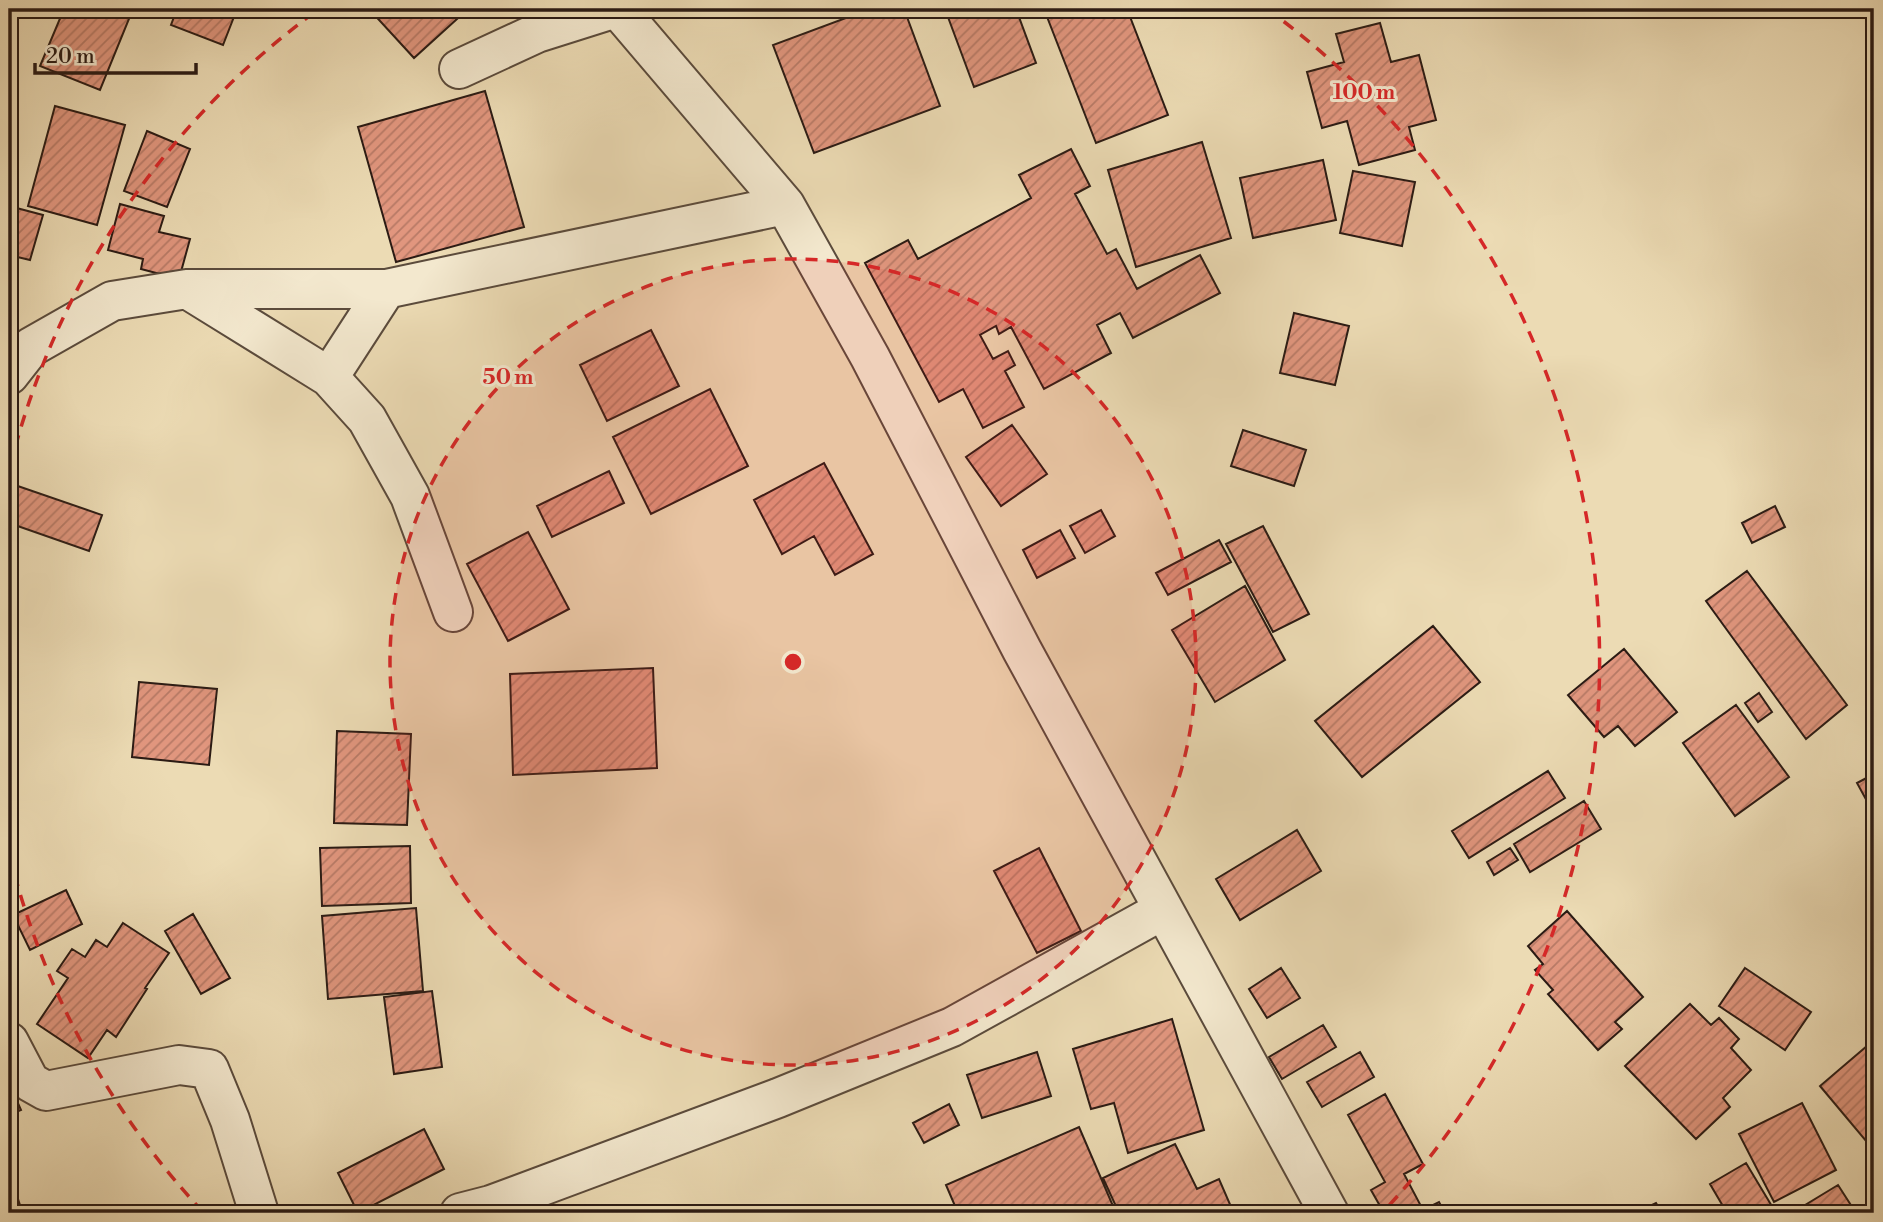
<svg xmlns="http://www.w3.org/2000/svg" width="1883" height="1222" viewBox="0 0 1883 1222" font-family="'Libre Bodoni',serif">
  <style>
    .building { fill: url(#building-hatch); stroke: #2b1b14; stroke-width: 2 }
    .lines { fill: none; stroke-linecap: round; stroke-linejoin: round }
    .minor-casing { stroke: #5b4b3c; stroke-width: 42 }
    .minor { stroke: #f3e8ce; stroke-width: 38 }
    .ring { fill: none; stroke: #d62828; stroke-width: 3.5; stroke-dasharray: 12 9 }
    .centre { fill: #d62828; stroke: #f3e8ce; stroke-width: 3.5 }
    .ring-label { font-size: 21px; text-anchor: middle; font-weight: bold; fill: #d62828; stroke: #f3e8ce; stroke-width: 6; stroke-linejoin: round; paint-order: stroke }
  </style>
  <defs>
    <pattern id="building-hatch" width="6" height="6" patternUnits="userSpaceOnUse" patternTransform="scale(1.75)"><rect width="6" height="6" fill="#e1967e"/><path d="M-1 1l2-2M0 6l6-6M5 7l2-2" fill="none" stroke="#b77a66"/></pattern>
  </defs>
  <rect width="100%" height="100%" fill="#ecdbb4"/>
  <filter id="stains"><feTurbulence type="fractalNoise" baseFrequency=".00286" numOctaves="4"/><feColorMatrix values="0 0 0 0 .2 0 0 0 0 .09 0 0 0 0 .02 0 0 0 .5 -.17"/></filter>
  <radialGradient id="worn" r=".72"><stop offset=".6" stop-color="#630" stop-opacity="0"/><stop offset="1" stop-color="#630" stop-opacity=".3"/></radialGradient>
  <path class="building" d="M64 9H133L100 90 40 66Z
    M177 9H237L223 45 171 25Z
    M369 9H468L414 58Z
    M870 9H904L940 106 814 153 773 45Z
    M945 9H1016L1036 63 974 87Z
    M1044 9H1127L1168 115 1096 143Z
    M1380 23 1391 62 1419 55 1436 120 1409 127 1415 150 1359 165 1347 121 1322 128 1307 72 1344 62 1336 34Z
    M485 91 524 227 396 262 358 127Z
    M55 106 125 125 97 225 28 206Z
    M147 131 190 149 167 207 124 191Z
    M1202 142 1231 238 1136 267 1108 170Z
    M1071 149 1090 186 1075 194 1107 254 1116 249 1137 289 1200 255 1220 293 1133 338 1120 313 1097 325 1111 353 1044 389 1011 327 999 334 996 326 980 335 993 359 1008 351 1015 365 1005 371 1024 407 983 428 963 389 939 402 865 263 908 240 918 259 1031 198 1019 175Z
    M1323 160 1336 220 1253 238 1240 178Z
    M1353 171 1415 182 1402 246 1340 233Z
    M120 204 164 216 159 232 190 239 179 279 141 269 143 259 108 250Z
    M9 206 43 215 30 260 9 255Z
    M1294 313 1349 326 1335 385 1280 373Z
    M651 330 679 386 607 421 580 365Z
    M710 389 748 466 651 514 613 437Z
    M1012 425 1047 474 1001 506 966 457Z
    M1243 430 1306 450 1294 486 1231 466Z
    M824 463 873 554 835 575 814 536 782 554 754 500Z
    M609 471 624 503 552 537 537 506Z
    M9 483 102 515 89 551 9 523Z
    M1775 506 1785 527 1752 543 1742 523Z
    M1101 510 1115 536 1085 553 1070 526Z
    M1263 526 1309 614 1273 632 1226 544Z
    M1060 530 1075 558 1037 578 1023 550Z
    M528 532 569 609 508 641 467 564Z
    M1219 540 1231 562 1168 595 1156 573Z
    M1747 571 1847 705 1806 739 1706 601Z
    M1245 586 1285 660 1215 702 1172 630Z
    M1433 626 1480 682 1362 777 1315 721Z
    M1624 649 1677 712 1635 746 1618 726 1604 737 1568 695Z
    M653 668 657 768 513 775 510 674Z
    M139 682 217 689 209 765 132 757Z
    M1759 693 1772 712 1758 722 1745 703Z
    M1736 705 1789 777 1735 816 1683 743Z
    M337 731 411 734 407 825 334 823Z
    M1548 771 1565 798 1469 858 1452 831Z
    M1874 774V814L1857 783Z
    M1584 801 1601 829 1530 872 1514 844Z
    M1297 830 1321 871 1240 920 1216 879Z
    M410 846 411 903 322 906 320 848Z
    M1039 848 1081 931 1037 953 994 871Z
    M1510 848 1518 860 1494 875 1487 862Z
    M66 890 82 924 30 950 13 915Z
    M416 908 423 991 328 999 322 916Z
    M1567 911 1643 997 1615 1022 1622 1029 1598 1050 1548 994 1553 990 1535 970 1543 964 1528 946Z
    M193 914 230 978 201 994 165 931Z
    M123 923 169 953 145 988 147 989 116 1037 107 1030 88 1058 37 1024 68 978 57 971 72 949 85 957 96 940 107 947Z
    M1281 968 1300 998 1267 1018 1249 989Z
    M1745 968 1811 1012 1785 1050 1719 1006Z
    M432 991 442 1067 394 1074 384 997Z
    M1690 1004 1711 1025 1719 1018 1739 1039 1731 1048 1751 1070 1723 1098 1730 1107 1696 1139 1625 1066Z
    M1172 1019 1204 1130 1128 1153 1114 1103 1091 1109 1073 1049Z
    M1323 1025 1336 1047 1282 1079 1269 1057Z
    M1874 1040V1135L1866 1141 1820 1086Z
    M1037 1052 1051 1096 982 1118 967 1075Z
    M1360 1052 1374 1077 1322 1107 1307 1082Z
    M9 1083 21 1110 9 1115Z
    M1385 1094 1423 1164 1404 1174 1423 1210 1439 1202 1445 1213H1384L1371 1190 1385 1182 1348 1115Z
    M1802 1103 1836 1170 1774 1202 1739 1134Z
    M949 1104 959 1125 924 1143 913 1123Z
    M1079 1127 1116 1213H958L946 1185Z
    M424 1129 444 1169 358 1213 338 1173Z
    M1175 1144 1197 1189 1219 1179 1232 1209 1223 1213H1119L1103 1178Z
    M1746 1163 1776 1213H1727L1710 1184Z
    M1838 1185 1856 1213H1792Z
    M14 1187 21 1208 9 1212V1189Z
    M1656 1203 1662 1213H1635Z"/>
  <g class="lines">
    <defs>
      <path id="minor" d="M618 9 785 205 870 357 1022 650 1329 1213
        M459 69 537 33 613 9
        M187 289 329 377 367 419 410 496 453 612
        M9 375 31 347 112 301 187 289H386L785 205
        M329 377 386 289
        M9 1042 30 1082 46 1091 179 1065 209 1069 230 1120 259 1213
        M460 1213 491 1205 778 1098 952 1027 1163 910"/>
    </defs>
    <use href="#minor" class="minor-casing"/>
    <use href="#minor" class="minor"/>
  </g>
  <circle cx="793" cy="662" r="403" fill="#d62828" fill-opacity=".12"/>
  <g class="ring">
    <circle cx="793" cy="662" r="403"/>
    <path d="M203 1212A807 807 0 0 1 10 857M10 467A807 807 0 0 1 319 9M1267 9A807 807 0 0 1 1383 1212"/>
  </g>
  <circle cx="793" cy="662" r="10" class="centre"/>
  <g class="ring-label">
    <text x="1364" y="99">100 m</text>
    <text x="508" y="384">50 m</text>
  </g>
  <rect width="1883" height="1222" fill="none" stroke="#ecdbb4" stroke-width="35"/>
  <rect x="10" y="10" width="1862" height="1201" fill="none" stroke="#2b1b14" stroke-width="3.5"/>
  <rect x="18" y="18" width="1848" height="1187" fill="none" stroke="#2b1b14" stroke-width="2"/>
  <path d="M35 63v10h161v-10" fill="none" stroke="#2b1b14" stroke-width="3.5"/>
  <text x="46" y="63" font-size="21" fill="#2b1b14" stroke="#f3e8ce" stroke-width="5" paint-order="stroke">20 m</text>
  <rect width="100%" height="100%" filter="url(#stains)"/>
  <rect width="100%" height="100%" fill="url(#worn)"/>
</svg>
